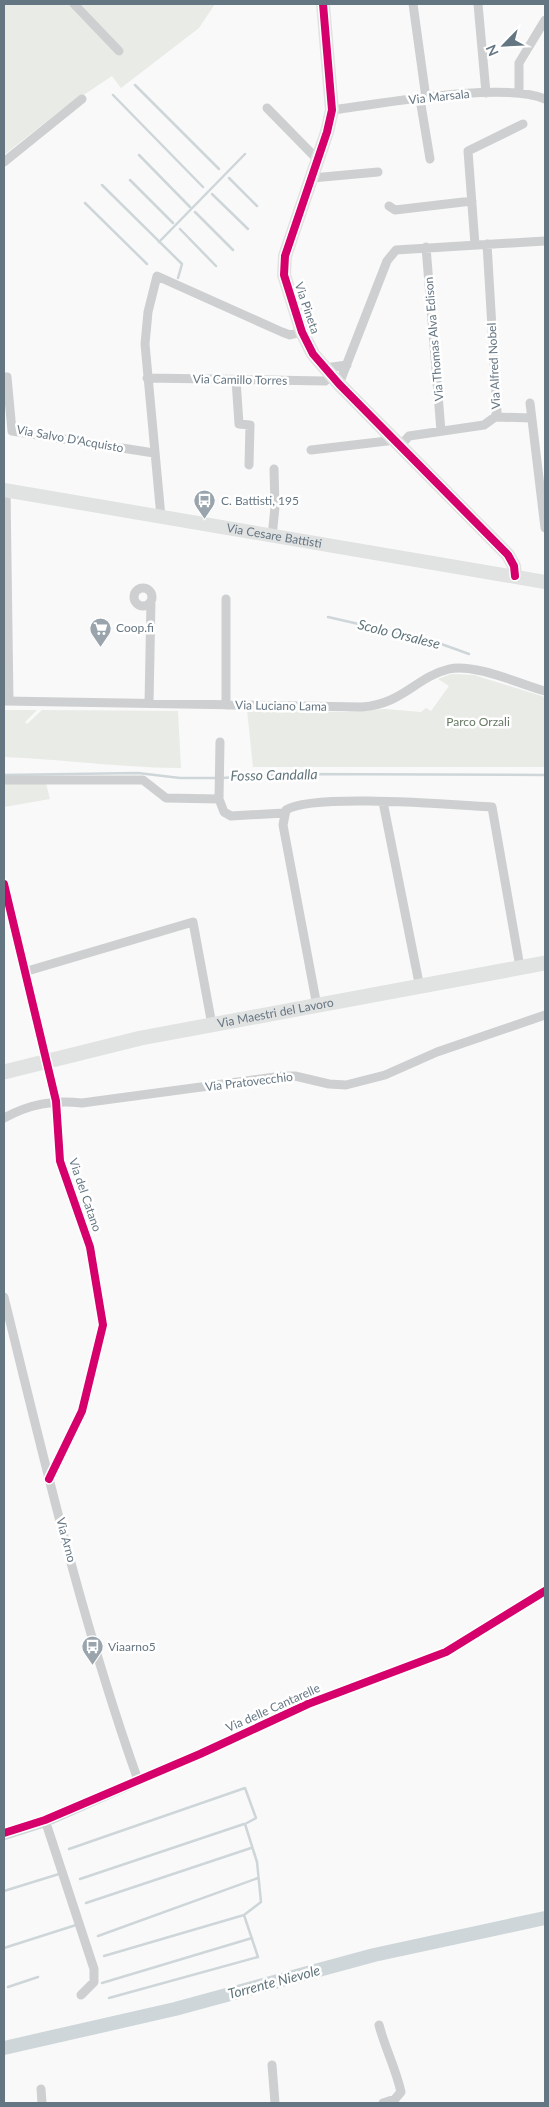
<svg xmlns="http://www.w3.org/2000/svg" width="549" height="2107" viewBox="0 0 549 2107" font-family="Lato,sans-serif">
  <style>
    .green { fill: #e8ebe6 }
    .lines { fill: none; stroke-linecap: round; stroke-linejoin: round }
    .stream { stroke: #ced6d9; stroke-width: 2.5 }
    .river { stroke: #ced6d9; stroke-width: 14 }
    .street { stroke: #cecfd0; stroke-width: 9 }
    .secondary { stroke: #e1e2e2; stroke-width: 14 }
    .primary { stroke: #e1e2e2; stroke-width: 15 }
    .cycleway-casing { stroke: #fff; stroke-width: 11 }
    .cycleway { stroke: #d6006c; stroke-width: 8 }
    .labels { text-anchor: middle; stroke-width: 5; stroke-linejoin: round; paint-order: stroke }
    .street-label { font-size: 12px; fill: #657683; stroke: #fff }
    .poi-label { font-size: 12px; fill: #657683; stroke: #fff; text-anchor: start }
    .park-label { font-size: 12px; fill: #687a64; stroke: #fff }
    .water-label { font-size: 14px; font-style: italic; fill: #60757c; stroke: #fff }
  </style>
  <rect width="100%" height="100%" fill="#f9f9f9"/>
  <path class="green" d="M4 4H215L199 28 121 88 112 76 61 110 4 155Z
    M451 674 474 675 545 697V767H253L247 710 343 712 385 709 421 712 426 708 431 711 449 686 438 679Z
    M4 710H37L25 722 27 724 42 710 178 711 181 768C122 768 63 759 4 757Z
    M46 783 50 799 4 807V784Z"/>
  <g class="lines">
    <path class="stream" d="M135 85 219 169
      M113 95 203 187
      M139 155 190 207
      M229 178 257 206
      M130 180 173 223
      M102 185 182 264 178 278
      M212 194 248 229
      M85 203 147 264
      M195 212 233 250
      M180 229 216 266
      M159 242 245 154
      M328 617 433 641 469 654
      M4 775 138 773 180 778H217
      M222 778 283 774 545 775
      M52 1823 138 1785
      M4 1839 42 1827
      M69 1849 245 1788 256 1818 245 1824 257 1862 261 1902 244 1915 258 1957 109 1998
      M80 1879 244 1824
      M4 1891 59 1874
      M86 1903 251 1848
      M98 1936 258 1878
      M4 1948 76 1925
      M104 1956 244 1915
      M102 1983 252 1938
      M8 1987 38 1977"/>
    <path class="river" d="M4 2048 175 2009 374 1955 545 1918"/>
    <path class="street" d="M74 4 119 51
      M413 4 426 98
      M478 4 486 93
      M519 93V63L545 20
      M420 99 430 159
      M267 108 318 160
      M332 110C381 104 503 81 545 99
      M4 162 82 99
      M312 178 378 172
      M389 206 395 210 472 201
      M475 245 468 151 523 124
      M426 247 441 431
      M325 368 347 365
      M4 377H7L12 431 154 453
      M147 378 325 381 332 376
      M236 380 239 424 250 425 249 465
      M339 384 387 261 396 250 545 241
      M530 403 545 528
      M495 417 531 418
      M401 445 409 436 484 425 495 417 497 412 487 244
      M311 450 387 441 394 438
      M6 490 9 701
      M161 517 145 344 148 312 157 276 282 332 290 335 302 332
      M272 537 275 507 274 469
      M134 597a9 9 0 1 1 18 0a9 9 0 1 1-18 0Z
      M4 701 362 707C403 704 416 677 449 669 474 663 520 684 545 691
      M149 703 151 601
      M226 705V599
      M4 780H143L166 798 219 799 224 812 231 816 284 813
      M219 799 220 742
      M383 802 420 988
      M4 884 56 1101 60 1161 90 1247 103 1325 82 1411 49 1479
      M24 972 193 922 212 1025
      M317 1006 283 825 286 810C312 793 454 805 492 807L520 967
      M4 1118C30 1104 52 1100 82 1103L283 1076H295L329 1084 346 1085 385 1075 437 1052 545 1015
      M4 1297C44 1459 82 1623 138 1780
      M45 1820 94 1969V1982L81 1995
      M4 1833 45 1820 200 1754 308 1704 446 1652 545 1591
      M379 2025C385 2048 396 2069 401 2092L395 2099 383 2103
      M272 2065 275 2103
      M41 2089 42 2103"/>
    <g class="secondary">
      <path d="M323 4 332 110 327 132 285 256 284 275 302 332 313 354 339 384 508 555 514 566 515 576"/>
      <path id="s1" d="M4 490 545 582"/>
    </g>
    <path class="primary" id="s2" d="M4 1072 141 1038 545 963"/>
    <defs>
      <path id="cycleway" d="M323 4 332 110 327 132 285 256 284 275 302 332 313 354 339 384 508 555 514 566 515 576
        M4 884 56 1101 60 1161 90 1247 103 1325 82 1411 49 1479
        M4 1833 45 1820 200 1754 308 1704 446 1652 545 1591"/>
    </defs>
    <use href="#cycleway" class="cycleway-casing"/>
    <use href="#cycleway" class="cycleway"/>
  </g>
  <defs>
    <symbol id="bus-pin" viewBox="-11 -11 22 30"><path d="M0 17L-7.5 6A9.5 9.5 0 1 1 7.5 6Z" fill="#99a4ac" stroke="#fff"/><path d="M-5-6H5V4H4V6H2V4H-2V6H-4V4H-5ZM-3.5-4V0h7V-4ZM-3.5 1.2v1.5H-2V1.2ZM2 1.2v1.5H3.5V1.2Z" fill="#fff"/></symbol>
    <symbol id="supermarket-pin" viewBox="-11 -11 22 30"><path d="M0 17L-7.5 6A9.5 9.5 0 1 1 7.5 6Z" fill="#99a4ac" stroke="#fff"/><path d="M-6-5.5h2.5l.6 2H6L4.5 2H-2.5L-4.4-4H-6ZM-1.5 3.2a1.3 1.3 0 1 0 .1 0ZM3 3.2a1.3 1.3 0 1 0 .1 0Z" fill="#fff"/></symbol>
  </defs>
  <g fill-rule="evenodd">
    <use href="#bus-pin" x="192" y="488" width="25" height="34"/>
    <use href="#supermarket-pin" x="88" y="616" width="25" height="34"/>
    <use href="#bus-pin" x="80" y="1634" width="25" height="34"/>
  </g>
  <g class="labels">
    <g class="street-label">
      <text transform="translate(439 97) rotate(-6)" y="4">Via Marsala</text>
      <text transform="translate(307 308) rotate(71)" y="4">Via Pineta</text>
      <text transform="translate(434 339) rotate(-95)" y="4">Via Thomas Alva Edison</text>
      <text transform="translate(494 366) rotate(-93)" y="4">Via Alfred Nobel</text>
      <text transform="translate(240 380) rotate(1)" y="4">Via Camillo Torres</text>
      <text transform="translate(70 439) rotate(10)" y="4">Via Salvo D'Acquisto</text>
      <text dy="4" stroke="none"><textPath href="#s1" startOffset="274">Via Cesare Battisti</textPath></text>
      <text transform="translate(281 706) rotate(1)" y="4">Via Luciano Lama</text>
      <text dy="4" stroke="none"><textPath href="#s2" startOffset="278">Via Maestri del Lavoro</textPath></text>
      <text transform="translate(249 1082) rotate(-7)" y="4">Via Pratovecchio</text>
      <text transform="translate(85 1195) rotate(71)" y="4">Via del Catano</text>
      <text transform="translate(66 1540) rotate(75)" y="4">Via Arno</text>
      <text transform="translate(273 1708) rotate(-24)" y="4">Via delle Cantarelle</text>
    </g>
    <g class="poi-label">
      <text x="221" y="505">C. Battisti, 195</text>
      <text x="116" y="632">Coop.fi</text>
      <text x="108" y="1651">Viaarno5</text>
    </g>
    <g class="park-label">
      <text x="478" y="726">Parco Orzali</text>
    </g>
    <g class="water-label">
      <text transform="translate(399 634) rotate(14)" y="5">Scolo Orsalese</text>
      <text transform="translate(274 775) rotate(-1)" y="5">Fosso Candalla</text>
      <text transform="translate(274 1982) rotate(-15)" y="5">Torrente Nievole</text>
    </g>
  </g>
  <rect width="549" height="2107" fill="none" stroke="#657683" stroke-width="10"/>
  <g transform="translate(504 45) rotate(246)" stroke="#ffffff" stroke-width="4" paint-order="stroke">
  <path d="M0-4L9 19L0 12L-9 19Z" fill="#657683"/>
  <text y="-8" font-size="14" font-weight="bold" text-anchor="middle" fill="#657683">N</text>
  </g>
</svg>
